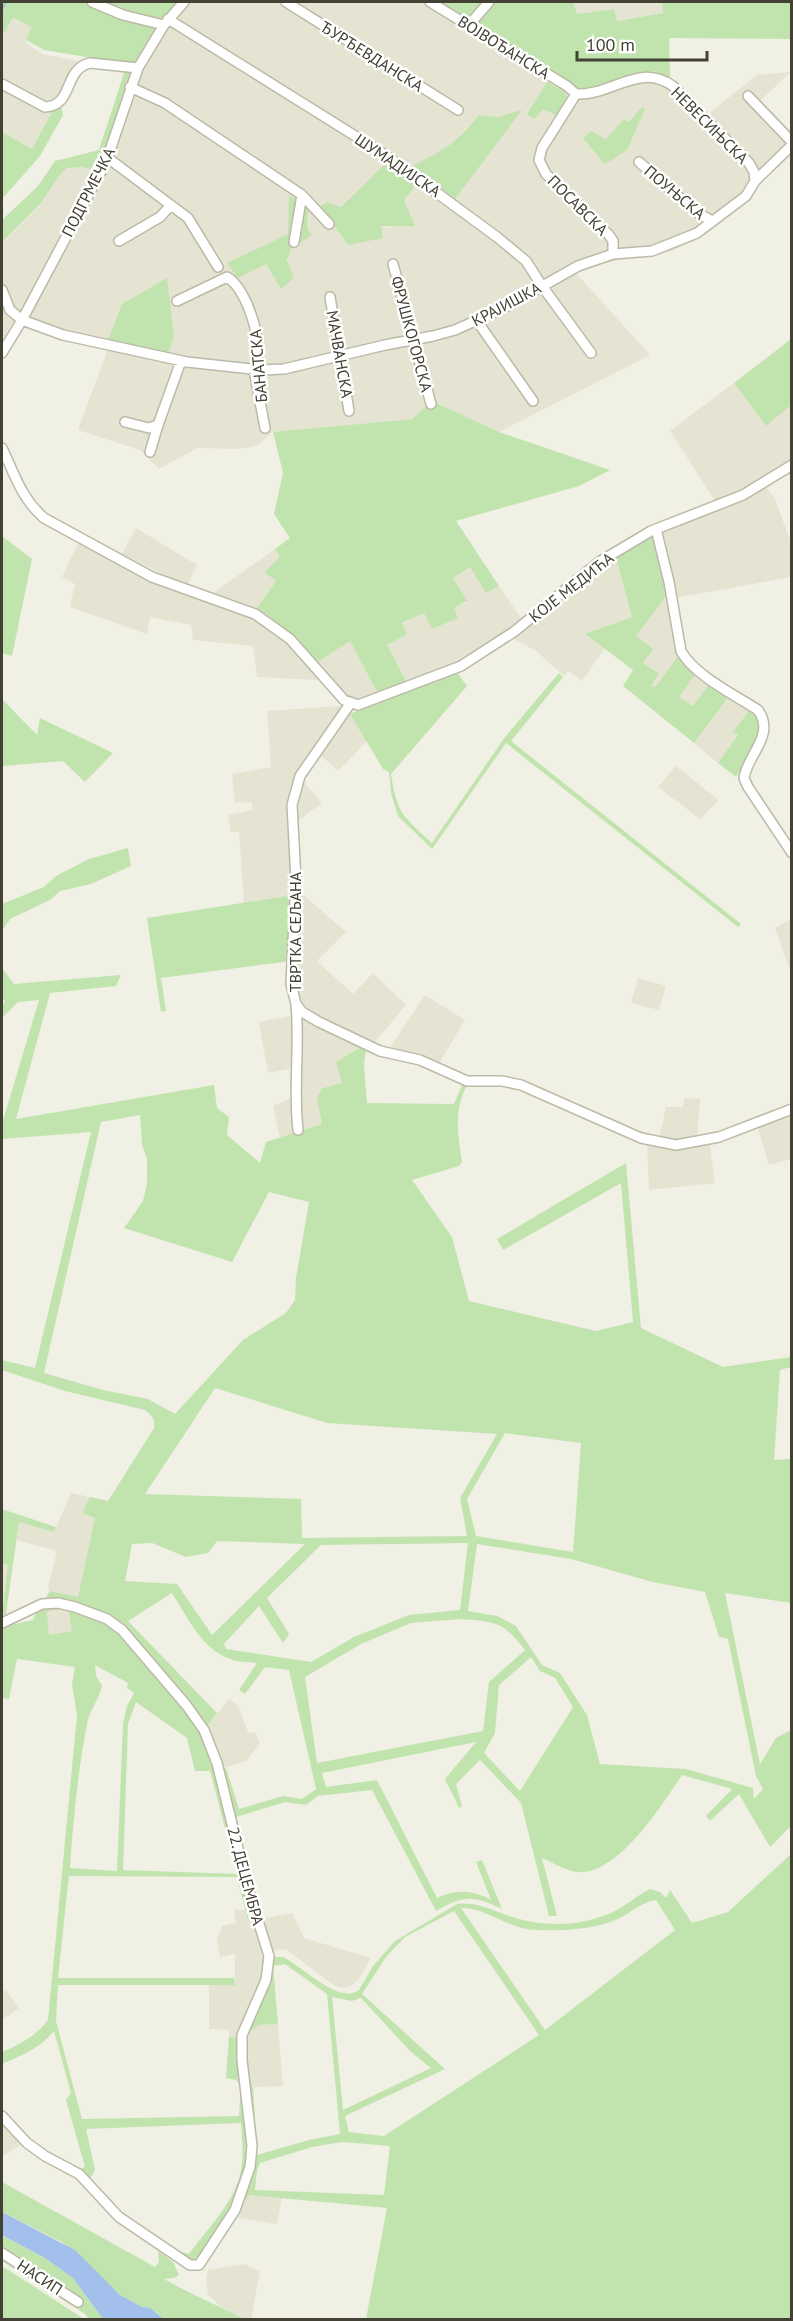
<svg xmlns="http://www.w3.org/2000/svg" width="793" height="2321" viewBox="0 0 793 2321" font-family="'PT Sans',sans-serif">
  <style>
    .residential { fill: #e5e3d2; fill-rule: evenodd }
    .green { fill: #c1e4ae; fill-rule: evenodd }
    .water { fill: #a3bfec }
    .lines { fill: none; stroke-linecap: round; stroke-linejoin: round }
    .stream { stroke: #a3bfec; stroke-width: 2 }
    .street-casing { stroke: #bcb9a7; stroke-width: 12 }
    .street { stroke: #fff; stroke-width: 9 }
    .labels { text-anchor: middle; stroke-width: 5; stroke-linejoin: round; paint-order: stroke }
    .street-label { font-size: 16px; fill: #434034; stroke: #fff }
  </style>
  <rect width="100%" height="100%" fill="#f1f0e4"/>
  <path class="residential" d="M178 2H433L626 78 653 71 670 77 706 116 757 75 791 72 761 100 791 132V139L758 169 760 177 750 198 696 240 672 251 605 263 576 273 650 355 499 432 432 401 412 419 273 432 258 445 239 449 197 448 159 469 140 450 78 430 108 349 93 344 11 325 2 341V242L41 203 59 176 67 168 82 167 110 139 117 114 138 59 169 10ZM569 101 559 117 543 109ZM641 108 606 164 591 131 606 139 629 123ZM520 111 455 199 413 166 444 150 462 136 479 115 498 117ZM327 202 341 207 393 228 380 226 383 238ZM288 234 311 235 291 249 281 289 266 264H227Z
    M573 2H662L663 13 616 21 614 9 577 14Z
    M12 16 33 27 25 42 42 54 83 62 63 91 32 149 2 132V31L5 32Z
    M734 383 766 426 791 405V478L788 472 766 487 775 499 791 543V577L675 598 682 648 691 662 754 705 734 731 738 735 718 763 694 743 730 696 693 706 679 697V655L655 687 651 685 643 663 632 617 586 634 605 648 582 681 569 671 564 676 536 651 512 638 407 683 387 645 406 634 402 624 424 612 454 608 467 602 453 578 470 567 486 593 499 586 523 621 589 566 671 527 721 510 670 431Z
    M136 528 197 565 187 586 122 554Z
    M79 542 254 616 283 638 306 661 319 680 257 677 253 646 193 640 191 625 150 617 147 634 70 607 75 584 62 577Z
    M275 549 281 556 264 572 276 581 257 608 212 594Z
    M350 641 378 694 359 702 349 699 339 690 316 660H319Z
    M339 706 342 711 322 740 288 809 293 895 244 903 239 832H231L228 815 253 810 251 802 235 803 232 774 271 767 267 711Z
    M350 714 367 741 338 771 318 753Z
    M676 766 719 800 700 819 658 787Z
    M301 779 322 803 296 822 297 797Z
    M298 890 346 932 317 961 353 994 373 973 406 1005 372 1045 327 1023 304 1009 299 1002 295 989Z
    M791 919V973L775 928Z
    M638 978 666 986 659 1010 631 1003Z
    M425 995 465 1020 438 1065 387 1052Z
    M301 1014 363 1046 342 1083 323 1088 322 1124 280 1138 273 1106 293 1097 294 1068 268 1073 259 1022Z
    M684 1098 700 1099 697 1140 709 1139 715 1183 649 1190 647 1142 659 1140 666 1107H683Z
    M791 1108V1159L769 1165 757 1125Z
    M71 1493 90 1497 83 1513 96 1518 78 1597 50 1591 48 1587 57 1551 17 1540 19 1521 54 1532Z
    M2 1563 8 1565 2 1610Z
    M68 1608 75 1610 72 1631 49 1636 47 1610Z
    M229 1699 238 1706 248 1732 256 1733 260 1744 246 1761 220 1769 205 1729Z
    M234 1909 245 1910 248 1921H252L292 1913 304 1938 371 1958 358 1980 351 1986 343 1988 335 1986 287 1950 278 1949 270 1952 261 1965 260 1992 237 2038 229 2037V2030L209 2029V1985L235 1984V1954L220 1957 217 1939 222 1926 236 1923Z
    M6 1990 19 2008 2 2020V1992Z
    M278 2024 283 2086 253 2087 247 2073 243 2037 259 2025Z
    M2 2114 26 2142 2 2156Z
    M250 2195 282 2198 277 2224 233 2217Z
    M244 2264 260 2271 251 2319H244L220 2306 208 2295 206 2281 208 2270Z"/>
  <path class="green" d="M2 2H178L156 30 135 65 44 50 26 40 32 27 13 17 5 32 2 31Z
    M433 2H573L577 14 614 9 617 21 663 13 662 2H791V39L669 38 670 77 653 71 582 92Z
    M125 70 133 71 98 171 82 167 67 168 59 176 41 203 2 242V220L38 186 55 161 99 150Z
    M547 82 565 92 569 101 559 117 543 109 534 119 527 114Z
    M61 106 63 115 40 156 2 199V132L32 149 54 108Z
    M642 107 645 109 627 150 605 164 583 138 591 131 606 139 624 119 629 122Z
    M522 110 455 199 412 166C444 150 457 143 479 115L498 117Z
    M384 165 398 168 418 182 404 200 415 226H381L383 238 348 245 321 206 327 202 341 207Z
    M289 196 308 204 307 228 312 235 291 249 287 261 294 278 281 289 266 264 238 278 227 263 288 234Z
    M167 278 174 336 168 354 108 340 122 304Z
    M791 339V405L766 426 734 383Z
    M432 401 499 432 610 470 579 486 456 521 499 586 486 593 470 567 453 578 467 601 454 608 458 618 432 629 424 613 402 623 407 634 387 645 407 683 378 694 350 641 319 661 316 660C298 640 280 623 257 608L276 581 264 572 280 557 275 549 290 538 274 514 283 473 273 432 412 419Z
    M655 534 669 592 636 636 653 649 643 663 659 674 651 685 655 687 679 655 696 673 679 697 693 706 710 683 730 695 694 743 623 686 633 670 585 634 632 617 615 554Z
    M2 536 32 559 12 656 2 653Z
    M456 671 467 686 391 774C397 814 403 816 432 843L505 737 559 673 563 677 511 741 741 924 738 927 506 743 432 849 398 816 391 793 389 772 383 769 350 714Z
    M2 699 37 735 40 718 113 753 85 782 63 761 2 766Z
    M749 711C776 726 745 761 736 777L718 763 738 735 733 732Z
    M128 848 131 866 91 884 60 891 50 900 10 919 2 931V904L44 887 56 876 89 859Z
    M293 895 291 961 161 978 166 1011 161 1012 147 918Z
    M2 968 14 984 121 975 116 986 50 993 16 1119 214 1085 217 1108 229 1117 227 1135 260 1163 266 1142 322 1124 317 1097 323 1088 342 1083 336 1062 363 1046 366 1047 364 1065 367 1103 454 1104 463 1083 468 1084C453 1108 458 1135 462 1162L459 1166 412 1180 452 1237 469 1301 596 1331 633 1322 621 1183 503 1250 497 1239 626 1163 641 1328 723 1367 791 1357V1367L780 1370 774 1460 791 1459V1603L725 1593 760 1764 776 1738 791 1730V1826L770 1847 739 1794 710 1821 706 1816 732 1789 682 1775C662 1805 617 1877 576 1872 564 1870 552 1862 542 1858L557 1916H549L521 1803 480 1760 456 1784 462 1806 459 1808 445 1779 476 1742 322 1773 326 1787 377 1780 437 1898C457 1889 473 1890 491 1900L476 1862 482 1860 502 1909C473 1895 464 1895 436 1911L372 1790 318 1796 306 1805 285 1802 233 1818 220 1769 226 1768 239 1809 283 1796 302 1799 316 1789 289 1670 265 1667 245 1694 239 1690 257 1663C248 1662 238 1662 230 1659 201 1649 187 1616 172 1593L128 1621 217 1713 205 1729 199 1732 207 1743 213 1762 252 1921H248L237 1877 69 1876 58 1978H234L235 1985H58L56 2021 82 2119 239 2116 241 2085 236 2080 226 2078 229 2037 237 2038V2058L242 2074 245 2118 246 2171 234 2207 197 2261 192 2262 126 2222 74 2171 85 2167 66 2100 71 2093 54 2031C40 2048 23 2055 2 2064V2052C20 2044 35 2037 48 2020L77 1715 72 1685 75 1667 17 1659 9 1699 2 1698V1627L33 1620 38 1609 50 1591 78 1597 95 1518 82 1513 90 1497 108 1501 154 1428C155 1418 152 1416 145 1410L65 1391 2 1370V1360L35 1368 91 1132 2 1139V1124L39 1000 18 1002 2 1018V1005L5 1002 2 997ZM140 1115 142 1145 147 1159V1183L143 1201 124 1228 232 1262 269 1192 309 1202 296 1278 295 1300 286 1313 243 1340 175 1414 148 1399 103 1390 44 1373 101 1122ZM215 1388 327 1423 497 1434 460 1498 467 1536 302 1538 301 1499 145 1494ZM505 1433 581 1443 573 1552 476 1536 467 1499ZM217 1541 305 1544 212 1635 177 1584 125 1581 132 1544 152 1543 186 1557 208 1553ZM468 1543 460 1610 409 1615 354 1637 311 1662 226 1649 224 1644 259 1606 283 1643 289 1634 267 1598 321 1545ZM477 1544 571 1559 653 1582 705 1592 719 1637 728 1639 756 1776 763 1789 754 1799 753 1788 686 1769 600 1764 587 1715 560 1673 542 1665 516 1626 497 1616 468 1611ZM68 1608 72 1631 49 1635 47 1611ZM461 1619C495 1622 503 1621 525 1650L489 1682 483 1731 317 1763 305 1677 361 1644 411 1623ZM531 1657 540 1671 555 1678 573 1707 520 1791 484 1753 495 1733 499 1685ZM95 1665 128 1683 127 1688 134 1693 127 1706 123 1723 117 1871 70 1868C73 1820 78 1772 87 1724 89 1711 99 1700 102 1686L96 1676ZM136 1702 187 1738 195 1771H210L237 1874 123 1870 128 1724ZM241 2123C242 2138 244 2154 241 2170 236 2201 207 2229 189 2254L181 2252 129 2220 111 2204 90 2179 95 2170 86 2129Z
    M2 1509 56 1527 54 1532 19 1522 6 1614 2 1615 8 1565 2 1563Z
    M791 1854V2319H366L387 2208 250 2195 238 2210C243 2199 249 2188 252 2176 257 2153 252 2096 247 2073L253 2087 257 2155 309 2140 340 2134 327 1994 285 1964 273 1966 278 2024 259 2025 243 2037 271 1959 276 1957H283C302 1966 339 2005 359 1990L373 1966 395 1941 457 1904C478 1901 496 1912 515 1918 546 1927 581 1926 611 1913 625 1907 636 1896 650 1889L660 1892 666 1898 670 1890 692 1923 728 1912ZM656 1900 675 1930 545 2030 461 1908C483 1906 510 1930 536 1930 560 1931 587 1930 610 1922 627 1917 638 1903 656 1900ZM454 1911 539 2035 384 2136 349 2132 345 2116 445 2069 362 1994 386 1957 405 1937ZM332 1997 352 2001 361 1998 411 2052 431 2068 343 2110ZM343 2142 390 2146 384 2195 255 2190 257 2171 260 2163 312 2147Z
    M2 2182 155 2267 159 2262 158 2251 173 2262 179 2275 174 2278 164 2279C190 2294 218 2305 244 2319H164L156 2312 142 2307 120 2295 62 2242 2 2212Z
    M2 2235 45 2258 73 2278 103 2319H89L85 2314 2 2261Z
    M2 2266 81 2317 83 2319H2Z"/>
  <path class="water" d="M2 2212 75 2250 120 2295 142 2307 150 2308 164 2319H103L73 2278 45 2258 2 2235Z"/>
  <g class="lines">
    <path class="stream" d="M2 10 6 2"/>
    <defs>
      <path id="street" d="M92 2 123 15 164 25
        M184 2 164 25 138 68 106 162 22 320 63 335 187 362 261 370 284 369 385 345 433 336 455 330 504 308 578 266 613 254 652 251 697 233 746 196 755 181 792 145
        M286 2 458 110
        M430 2 567 86 576 94
        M168 19 384 154 497 237 526 261 542 286 591 353
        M469 25 489 2
        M2 84 45 107C74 106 63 69 90 63L138 68
        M130 87 165 103 302 195 329 224
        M576 94C612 96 640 61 674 87L749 163 754 172 755 181
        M576 94 542 148 539 160 546 174 609 235 613 241V254
        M748 96 792 142
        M108 158 188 218 218 267
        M639 162 696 212 712 221
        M119 241 160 217 171 205
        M294 242 302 195
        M393 264 431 404
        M2 290 10 310 22 320 2 353
        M330 297 349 411
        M177 301 227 277C248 289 266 349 254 370L265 428
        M477 321 533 401
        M125 422 149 428 158 425
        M2 448C15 475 21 498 44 518L152 577 255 614 290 639 344 700 358 705 461 666 515 631 599 562 651 531 743 495 792 465
        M150 452 158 425 181 361
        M656 529 669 582 681 651C694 675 735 695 758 710 776 735 747 755 744 778L748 787 792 853
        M350 704 300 776 292 805 296 880 291 984 296 1004 302 1012 319 1022 380 1051 420 1060 467 1081H502L521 1085 641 1138 676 1145 719 1137 792 1109
        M296 1004C300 1046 293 1088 298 1130
        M2 1623 42 1604 58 1603 75 1607 107 1619 122 1630 187 1706 204 1730 217 1763 247 1885 269 1956 266 1980 242 2035V2060L252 2146 250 2167 235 2210 199 2265H190L119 2217 79 2174 45 2156 27 2143 2 2116
        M2 2253 78 2302"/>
    </defs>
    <use href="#street" class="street-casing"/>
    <use href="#street" class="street"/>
  </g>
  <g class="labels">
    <g class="street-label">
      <text transform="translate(504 47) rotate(32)" y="6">ВОЈВОЂАНСКА</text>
      <text transform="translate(372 56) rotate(32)" y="6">ЂУРЂЕВДАНСКА</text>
      <text transform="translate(710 125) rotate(45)" y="6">НЕВЕСИЊСКА</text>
      <text transform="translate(398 165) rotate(34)" y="6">ШУМАДИЈСКА</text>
      <text transform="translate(88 192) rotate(-63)" y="6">ПОДГРМЕЧКА</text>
      <text transform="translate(675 192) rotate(40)" y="6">ПОУЊСКА</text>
      <text transform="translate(578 205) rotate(45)" y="6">ПОСАВСКА</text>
      <text transform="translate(506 304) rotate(-28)" y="6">КРАЈИШКА</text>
      <text transform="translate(412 334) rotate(75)" y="6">ФРУШКОГОРСКА</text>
      <text transform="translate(340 354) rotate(80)" y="6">МАЧВАНСКА</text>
      <text transform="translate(258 366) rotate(-95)" y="6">БАНАТСКА</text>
      <text transform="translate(571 587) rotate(-38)" y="6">КОЈЕ МЕДИЋА</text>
      <text transform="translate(295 932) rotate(-90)" y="6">ТВРТКА СЕЉАНА</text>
      <text transform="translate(246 1876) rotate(75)" y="6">22. ДЕЦЕМБРА</text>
      <text transform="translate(40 2277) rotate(33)" y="6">НАСИП</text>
    </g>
  </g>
  <rect width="793" height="2321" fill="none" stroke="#434034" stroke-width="6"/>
  <path d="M577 51v9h130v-9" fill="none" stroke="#434034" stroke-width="3"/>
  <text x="586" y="51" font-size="18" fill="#434034" stroke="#ffffff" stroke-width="4.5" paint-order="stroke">100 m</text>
</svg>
